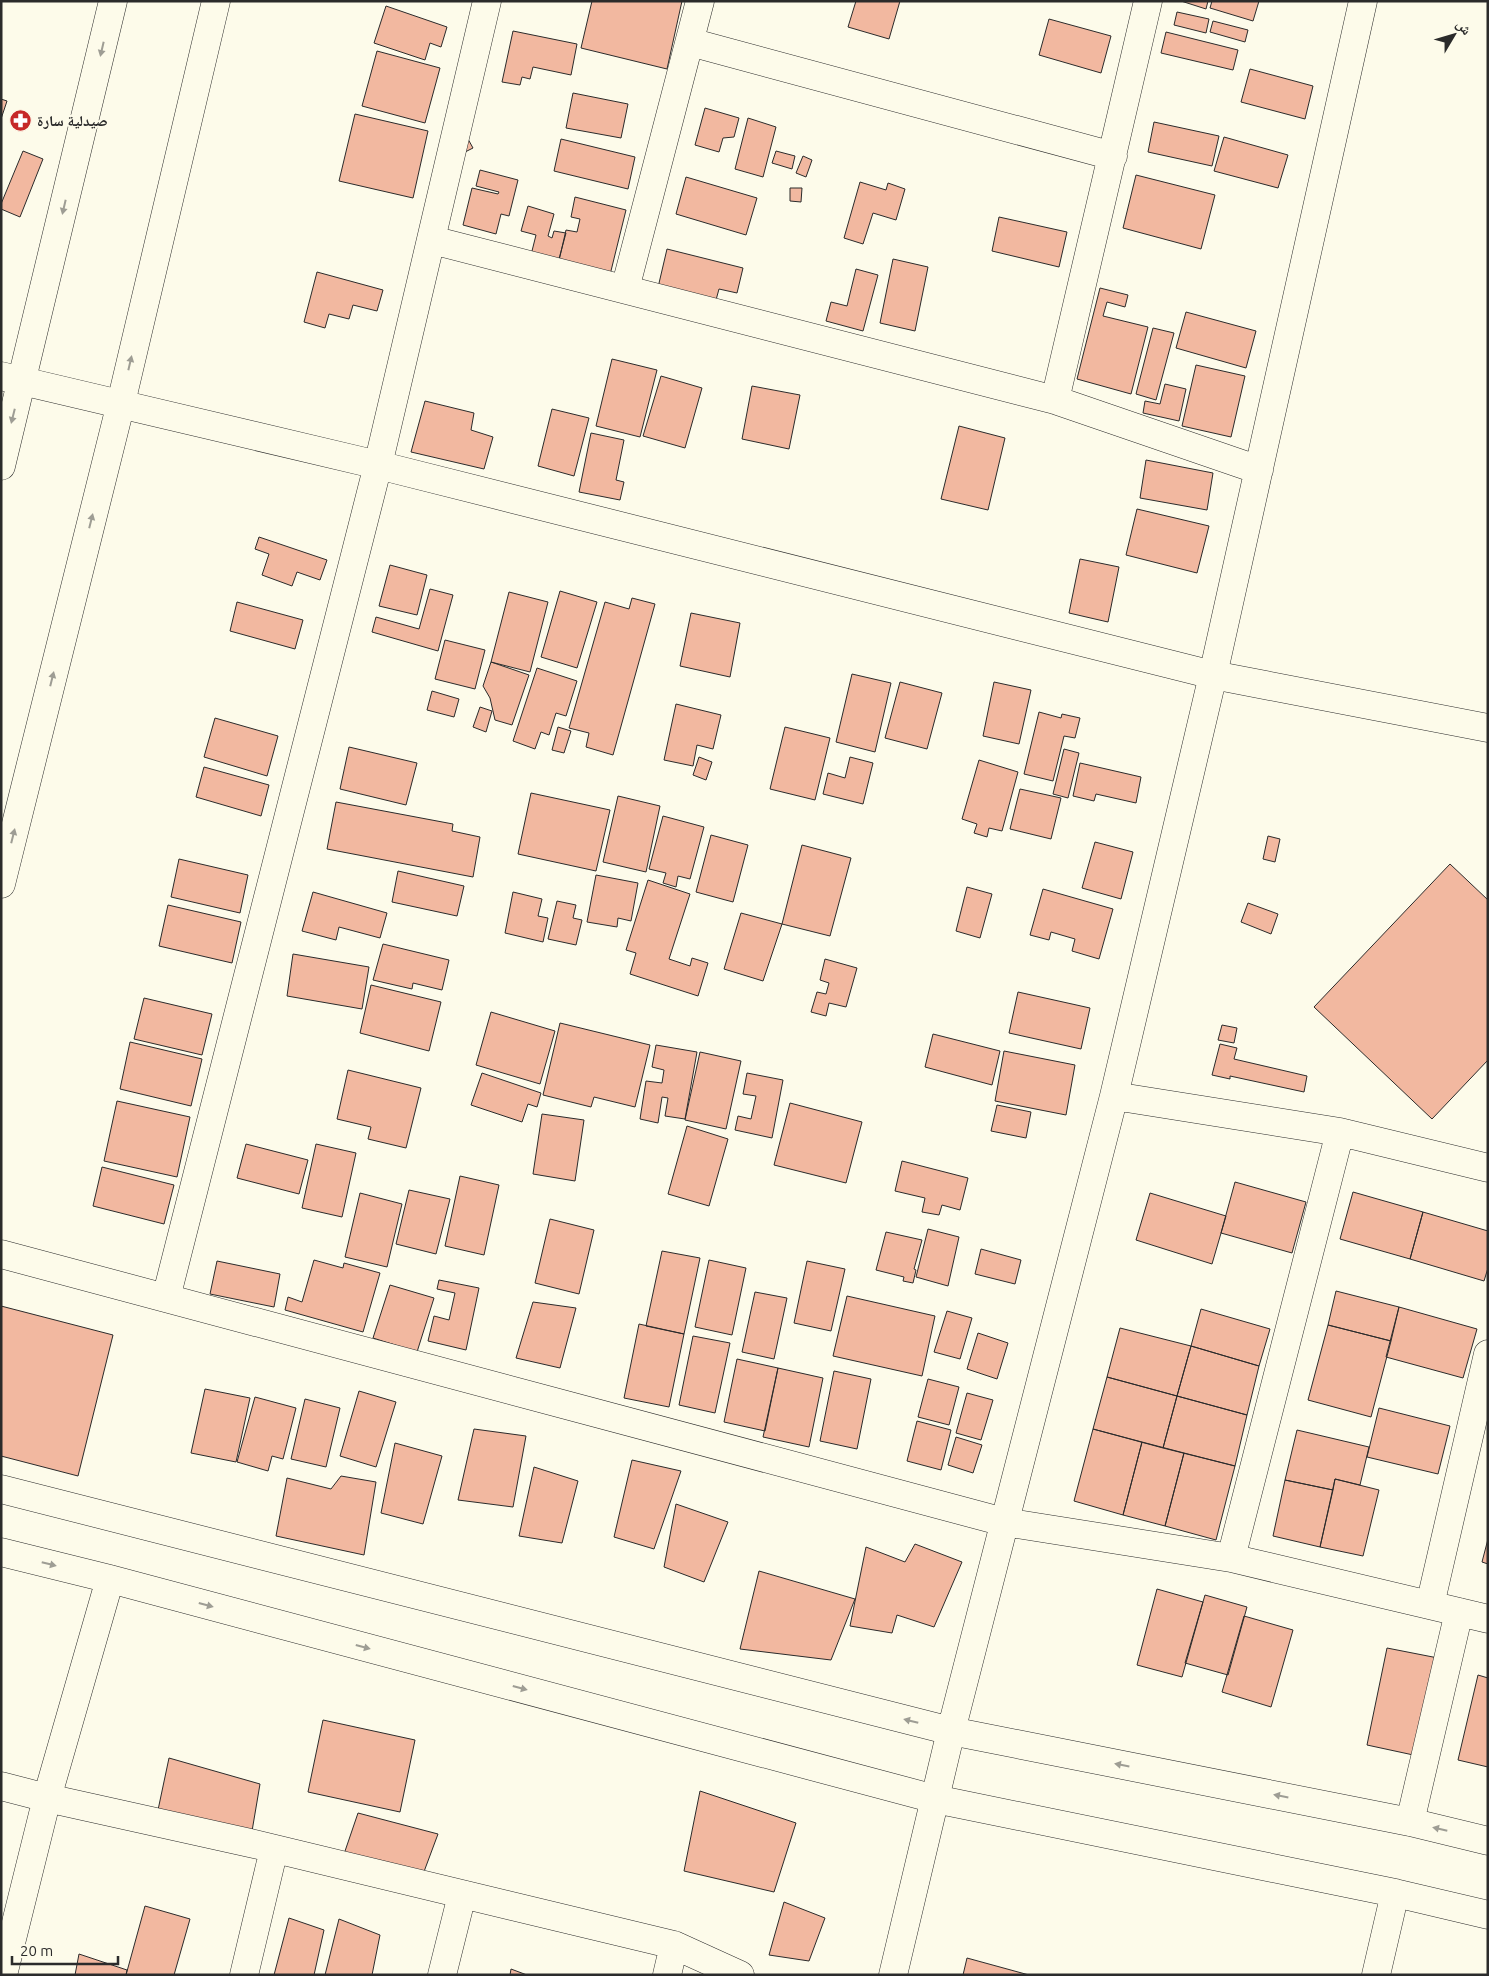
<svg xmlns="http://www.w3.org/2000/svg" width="1489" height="1976" viewBox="0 0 1489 1976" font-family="Ubuntu,'Noto Naskh Arabic',sans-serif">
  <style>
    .building { fill: #f2b8a0; stroke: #2b2b2b }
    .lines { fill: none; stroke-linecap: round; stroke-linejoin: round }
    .street-casing { stroke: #2b2b2b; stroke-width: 29 }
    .secondary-casing { stroke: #2b2b2b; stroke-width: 29 }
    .street { stroke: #fdfbea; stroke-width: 28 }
    .secondary { stroke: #fdfbea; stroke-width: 28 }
    .oneway { fill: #9e9d94 }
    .labels { text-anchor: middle; stroke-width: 4; stroke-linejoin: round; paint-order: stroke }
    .poi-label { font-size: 15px; font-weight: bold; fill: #2b2b2b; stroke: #fdfbea; text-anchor: start }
  </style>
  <rect width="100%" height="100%" fill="#fdfbea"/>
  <path class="building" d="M592 1H682L667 69 581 48Z
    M856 1H900L889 39 848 27Z
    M1181 1H1208L1206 9Z
    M1212 1H1259L1253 21 1210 8Z
    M386 6 447 27 441 47 430 43 425 60 374 43Z
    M1177 12 1209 19 1206 33 1174 25Z
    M1049 19 1111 36 1101 73 1039 55Z
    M1213 21 1248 30 1245 42 1210 32Z
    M513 31 577 44 571 75 533 67 530 79 522 77 520 85 502 82Z
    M1166 32 1238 50 1233 70 1161 53Z
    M377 51 440 68 425 123 362 106Z
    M1250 69 1313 86 1305 119 1241 102Z
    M573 93 628 104 621 138 566 128Z
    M1 99 7 101 1 119Z
    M705 108 739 118 734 137 723 138 719 152 695 145Z
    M355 114 428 131 413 198 339 181Z
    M748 118 776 127 763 177 735 169Z
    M1154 122 1219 136 1212 166 1148 152Z
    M1224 137 1288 155 1278 188 1214 171Z
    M468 139 473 148 465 152Z
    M561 139 635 157 628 189 554 171Z
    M23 151 43 159 20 217 1 209V204Z
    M776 151 795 156 792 169 772 163Z
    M803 156 812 160 806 177 796 173Z
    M480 170 518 180 509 216 501 214 496 234 463 225 472 188 498 194 499 192 476 186Z
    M1136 175 1215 195 1201 249 1123 228Z
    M686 177 757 198 746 235 676 214Z
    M860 182 886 190 888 183 905 189 896 220 873 213 863 244 844 238Z
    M790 188H802L801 202 790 201Z
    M575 197 626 210 609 279 558 265 566 230 577 232 580 219 571 217Z
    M528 206 554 214 548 236 552 238 554 231 566 233 556 270 531 255 536 235 521 231Z
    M999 217 1067 232 1059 267 992 251Z
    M667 249 743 268 737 293 719 289 713 311 656 296Z
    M893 259 928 267 915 331 880 323Z
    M856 269 878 275 863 331 826 321 831 302 847 306Z
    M317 272 383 290 377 311 353 305 349 319 329 314 325 328 304 322Z
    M1100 288 1128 295 1125 307 1107 302 1103 316 1148 327 1131 394 1077 379Z
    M1186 312 1256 331 1246 368 1176 348Z
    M1153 328 1174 333 1156 400 1136 394Z
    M612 359 657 370 640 437 596 426Z
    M1196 365 1245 376 1231 437 1182 426Z
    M661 376 702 388 685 448 643 436Z
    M1165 384 1186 389 1179 421 1143 413 1145 401 1160 404Z
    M752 386 800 395 789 449 742 439Z
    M425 401 474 413 471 430 493 437 484 469 411 452Z
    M552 409 589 418 574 476 538 466Z
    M959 426 1005 438 988 510 941 499Z
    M591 433 624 440 616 480 624 482 620 500 579 492Z
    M1146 460 1213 473 1207 510 1140 498Z
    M1137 509 1209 526 1197 573 1126 555Z
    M259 537 327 560 320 580 297 572 292 586 262 575 269 554 255 549Z
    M1080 559 1119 567 1108 622 1069 613Z
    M390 565 427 575 417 615 379 606Z
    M430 589 453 595 438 651 372 632 376 617 419 629Z
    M560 591 597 602 577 668 541 657Z
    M509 592 548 602 530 672 491 662Z
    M632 598 655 604 613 755 586 747 589 733 569 728 605 602 629 609Z
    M237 602 303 620 295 649 230 631Z
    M691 613 740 623 730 677 680 666Z
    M445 640 485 650 475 689 435 679Z
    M491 662 529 675 512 725 495 720 490 698 483 686Z
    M537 668 577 681 566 716 556 713 549 735 541 732 535 749 513 741Z
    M852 674 891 683 875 752 836 742Z
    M900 682 942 693 927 749 885 738Z
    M994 682 1031 690 1019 744 983 736Z
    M432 691 459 699 454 717 427 710Z
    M676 704 721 715 713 749 697 745 693 766 664 760Z
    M480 707 492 711 486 732 473 727Z
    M1039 712 1061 718 1062 714 1080 718 1075 738 1064 736 1053 781 1024 774Z
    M215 718 278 736 267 776 204 757Z
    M558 727 571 731 564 753 552 750Z
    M785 727 830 738 815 800 770 789Z
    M349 747 417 763 406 805 340 789Z
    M1064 749 1079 753 1068 798 1053 794Z
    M699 757 712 762 706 780 693 775Z
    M850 757 873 763 863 804 823 794 828 773 845 778Z
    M979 760 1018 772 1002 831 989 828 987 837 974 833 977 824 962 819Z
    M1080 763 1141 777 1136 803 1096 794 1094 801 1073 796Z
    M204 767 269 785 261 816 196 797Z
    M1020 789 1061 798 1051 839 1010 829Z
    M531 793 610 810 596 871 518 854Z
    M618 796 660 806 646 872 603 862Z
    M336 802 453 824 452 831 480 837 473 877 327 849Z
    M663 816 704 827 690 879 678 876 676 887 663 883 666 873 649 869Z
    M711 835 748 845 733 902 696 892Z
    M1268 836 1280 839 1275 862 1263 859Z
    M1095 842 1133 852 1121 899 1082 888Z
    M802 845 851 858 830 936 782 924Z
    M179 859 248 875 240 913 171 897Z
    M1450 864 1488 900V1060L1432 1119 1314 1007Z
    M398 871 464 886 457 916 392 902Z
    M596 875 638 883 631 921 618 918 617 927 587 922Z
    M648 880 690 894 669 959 690 966 692 958 708 963 698 996 630 974 636 953 626 950Z
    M967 887 992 894 980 938 956 931Z
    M1043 889 1113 909 1099 959 1072 951 1075 939 1051 932 1049 940 1030 935Z
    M313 892 387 913 380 938 339 927 336 940 302 931Z
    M513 892 542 899 538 916 548 918 543 942 505 933Z
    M557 901 576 905 573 918 582 920 576 945 548 939Z
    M1248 903 1278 914 1271 934 1241 922Z
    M168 905 241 922 232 963 159 946Z
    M741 913 782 924 763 981 724 969Z
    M383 944 449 960 442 990 413 983 412 989 373 980Z
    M293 954 369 967 362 1009 287 996Z
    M825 959 857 968 846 1007 829 1003 826 1016 811 1012 817 992 826 994 829 983 820 980Z
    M371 985 441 1002 429 1051 360 1033Z
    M1018 992 1090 1008 1081 1049 1009 1033Z
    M144 998 212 1014 202 1055 134 1039Z
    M491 1012 555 1031 540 1084 476 1065Z
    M560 1023 650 1045 635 1107 594 1097 591 1107 543 1095Z
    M1222 1025 1237 1028 1234 1043 1218 1040Z
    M933 1034 1000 1051 992 1085 925 1067Z
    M130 1042 202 1059 191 1106 120 1089Z
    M1220 1044 1237 1048 1234 1059 1307 1076 1304 1092 1230 1076V1079L1212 1075Z
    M656 1045 697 1052 685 1119 665 1116 668 1098 662 1097 658 1123 640 1119 646 1081 662 1083 664 1070 652 1067Z
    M1004 1051 1075 1065 1066 1115 995 1101Z
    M700 1052 741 1061 726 1129 685 1120Z
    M348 1070 421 1088 406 1148 368 1139 371 1127 337 1119Z
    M482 1073 541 1093 537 1107 528 1104 522 1122 471 1105Z
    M747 1073 783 1080 772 1138 735 1130 738 1116 751 1119 756 1096 743 1094Z
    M117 1101 190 1117 177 1177 104 1161Z
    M790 1103 862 1122 846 1183 774 1165Z
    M997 1105 1031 1112 1026 1138 991 1131Z
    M542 1114 584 1120 575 1181 533 1174Z
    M687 1126 728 1139 709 1206 668 1194Z
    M246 1144 308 1160 299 1194 237 1178Z
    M316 1144 356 1153 342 1217 302 1208Z
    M902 1161 968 1178 960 1210 942 1205 939 1215 922 1212 925 1198 895 1191Z
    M102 1167 174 1185 164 1224 93 1206Z
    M460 1176 499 1185 484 1255 445 1246Z
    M1235 1182 1306 1202 1292 1253 1221 1233Z
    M409 1190 450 1199 436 1254 396 1244Z
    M1353 1192 1423 1212 1410 1259 1340 1239Z
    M360 1193 402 1204 387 1267 345 1257Z
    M1150 1193 1226 1216 1212 1264 1136 1240Z
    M1423 1212 1488 1231V1268L1484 1281 1410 1259Z
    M550 1219 594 1230 579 1294 535 1283Z
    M928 1229 959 1237 948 1286 916 1277Z
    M886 1232 922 1240 914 1269 916 1270 913 1283 903 1281 904 1277 876 1270Z
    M981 1249 1021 1260 1015 1284 975 1274Z
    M662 1251 700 1258 684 1334 646 1326Z
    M314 1260 343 1268 344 1263 380 1273 363 1332 285 1310 288 1297 302 1302Z
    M709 1260 746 1268 732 1335 695 1327Z
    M217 1261 280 1274 274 1307 210 1294Z
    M807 1261 845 1269 831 1331 794 1323Z
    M439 1280 479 1288 466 1350 428 1341 434 1316 449 1320 455 1293 437 1289Z
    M390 1285 434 1298 417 1352 373 1338Z
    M1336 1291 1399 1307 1391 1341 1328 1325Z
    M755 1292 787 1298 774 1359 742 1352Z
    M847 1296 935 1316 922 1376 833 1356Z
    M533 1302 576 1308 560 1368 516 1358Z
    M1 1306 113 1335 78 1476 1 1456Z
    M1399 1307 1477 1329 1463 1378 1386 1357Z
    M1201 1309 1270 1329 1259 1366 1191 1346Z
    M947 1311 972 1318 960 1359 934 1352Z
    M639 1324 684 1334 669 1407 624 1398Z
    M1328 1325 1391 1341 1371 1417 1308 1400Z
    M1120 1328 1191 1346 1177 1396 1107 1377Z
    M978 1333 1008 1343 997 1379 967 1369Z
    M693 1336 730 1343 715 1413 679 1405Z
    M1191 1346 1259 1366 1247 1415 1177 1396Z
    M737 1359 778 1368 765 1431 724 1422Z
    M778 1368 823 1378 809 1447 763 1437Z
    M834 1371 871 1379 857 1449 820 1441Z
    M1107 1377 1177 1396 1163 1448 1093 1429Z
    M928 1379 959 1387 949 1425 918 1417Z
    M205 1389 250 1398 236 1462 191 1453Z
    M359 1391 396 1402 376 1467 340 1456Z
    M967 1393 993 1400 981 1440 956 1433Z
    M1177 1396 1247 1415 1235 1466 1163 1448Z
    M255 1397 296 1408 283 1459 272 1456 268 1471 237 1462Z
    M305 1399 340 1408 326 1467 291 1459Z
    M1379 1408 1450 1426 1438 1474 1367 1457Z
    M917 1421 951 1430 941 1470 907 1461Z
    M474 1429 526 1436 513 1507 458 1500Z
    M1093 1429 1142 1442 1123 1515 1074 1501Z
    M1297 1430 1369 1447 1360 1485 1335 1479 1333 1490 1285 1480Z
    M956 1437 982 1445 973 1473 948 1465Z
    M1142 1442 1184 1453 1165 1526 1123 1515Z
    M395 1443 442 1456 423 1524 381 1513Z
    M1184 1453 1235 1466 1216 1540 1165 1526Z
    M632 1460 681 1471 654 1549 614 1537Z
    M534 1467 578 1481 562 1543 519 1536Z
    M341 1476 376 1482 364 1555 276 1536 287 1478 331 1489Z
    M1335 1479 1379 1490 1363 1556 1320 1547Z
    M1285 1480 1333 1490 1320 1547 1273 1536Z
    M676 1504 728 1522 704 1582 664 1567Z
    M1488 1539V1564L1482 1562Z
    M915 1544 962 1562 934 1627 897 1615 892 1633 850 1626 866 1547 905 1562Z
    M759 1571 855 1599 831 1660 740 1649Z
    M1157 1589 1203 1602 1182 1677 1137 1665Z
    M1205 1595 1247 1607 1228 1675 1185 1663Z
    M1244 1616 1293 1630 1271 1707 1222 1692Z
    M1387 1648 1438 1658 1418 1756 1367 1745Z
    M1478 1675 1488 1678V1767L1458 1760Z
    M323 1720 415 1740 400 1812 308 1792Z
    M169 1758 260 1784 250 1843 158 1810Z
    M700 1791 796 1823 774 1892 684 1871Z
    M358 1813 438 1834 422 1877 343 1857Z
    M784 1902 825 1918 809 1961 769 1955Z
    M145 1906 190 1919 174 1975H126Z
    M289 1918 324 1930 314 1975H274Z
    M339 1919 380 1935 372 1975H325Z
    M79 1954 127 1970 126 1975H75Z
    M967 1958 1029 1975H963Z
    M511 1969 527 1975H510Z"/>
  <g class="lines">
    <defs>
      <path id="street" d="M690 42 1113 156
        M432 240 1055 400 1259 470
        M625 289 700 1
        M1 376 378 465 1213 675 1488 728
        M1055 400 1148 1
        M1114 1096 1340 1132 1488 1168
        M1 1254 1004 1522 1231 1558 1488 1619
        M166 1298 378 465 487 1
        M1 1489 951 1731 1410 1822 1488 1841
        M1 1552 110 1579 935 1799 1395 1893 1488 1915
        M1231 1558 1340 1132
        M1430 1605 1488 1354
        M1 1786 47 1798 250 1843 674 1945 740 1975
        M1410 1822 1459 1612
        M3 1975 47 1798 110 1579
        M244 1975 274 1849
        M442 1975 462 1895
        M667 1975 674 1945
        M893 1975 951 1731 1114 1096 1213 675 1363 1
        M1376 1975 1395 1893"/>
      <path id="secondary" d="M1 466 113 1
        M1 884 121 403 216 1"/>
    </defs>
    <use href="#street" class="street-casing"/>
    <use href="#secondary" class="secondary-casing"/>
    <use href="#street" class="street"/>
    <use href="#secondary" class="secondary"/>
  </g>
  <defs><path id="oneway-solid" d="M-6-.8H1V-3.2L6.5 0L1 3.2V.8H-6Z" transform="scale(1.25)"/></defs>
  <g class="oneway">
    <use href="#oneway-solid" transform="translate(102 49) rotate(103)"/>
    <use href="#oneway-solid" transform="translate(64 207) rotate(103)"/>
    <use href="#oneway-solid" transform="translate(130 363) rotate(-77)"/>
    <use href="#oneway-solid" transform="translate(13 416) rotate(104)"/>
    <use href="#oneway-solid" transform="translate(91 521) rotate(-76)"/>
    <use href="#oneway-solid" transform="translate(52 679) rotate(-76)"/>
    <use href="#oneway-solid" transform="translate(13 836) rotate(-76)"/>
    <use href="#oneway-solid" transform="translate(49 1564) rotate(14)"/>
    <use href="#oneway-solid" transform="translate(206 1605) rotate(15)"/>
    <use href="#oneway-solid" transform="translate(363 1647) rotate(15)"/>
    <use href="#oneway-solid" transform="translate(520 1688) rotate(15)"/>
    <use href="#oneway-solid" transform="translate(911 1721) rotate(-166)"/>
    <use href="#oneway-solid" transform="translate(1122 1765) rotate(-169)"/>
    <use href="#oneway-solid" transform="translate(1281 1796) rotate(-169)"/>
    <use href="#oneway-solid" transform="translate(1440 1829) rotate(-167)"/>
  </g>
  <defs>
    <symbol id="pharmacy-disc" viewBox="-11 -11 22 22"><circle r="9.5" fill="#c62828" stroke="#fdfbea"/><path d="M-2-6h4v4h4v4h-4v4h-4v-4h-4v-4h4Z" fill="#fff"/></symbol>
  </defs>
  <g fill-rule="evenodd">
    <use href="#pharmacy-disc" x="8" y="108" width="25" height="25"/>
  </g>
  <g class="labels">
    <g class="poi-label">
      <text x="37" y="126">صيدلية سارة</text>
    </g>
  </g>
  <rect width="1489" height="1976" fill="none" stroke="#2b2b2b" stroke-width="5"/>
  <g transform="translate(1454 35) rotate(52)" stroke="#fdfbea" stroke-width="4" paint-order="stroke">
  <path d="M0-4L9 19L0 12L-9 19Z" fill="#2b2b2b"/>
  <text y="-8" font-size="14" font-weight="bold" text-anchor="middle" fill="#2b2b2b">ش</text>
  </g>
  <path d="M12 1956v8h106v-8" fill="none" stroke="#2b2b2b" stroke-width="2.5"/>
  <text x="20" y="1956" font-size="15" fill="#2b2b2b" stroke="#fdfbea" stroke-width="4" paint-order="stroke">20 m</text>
</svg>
